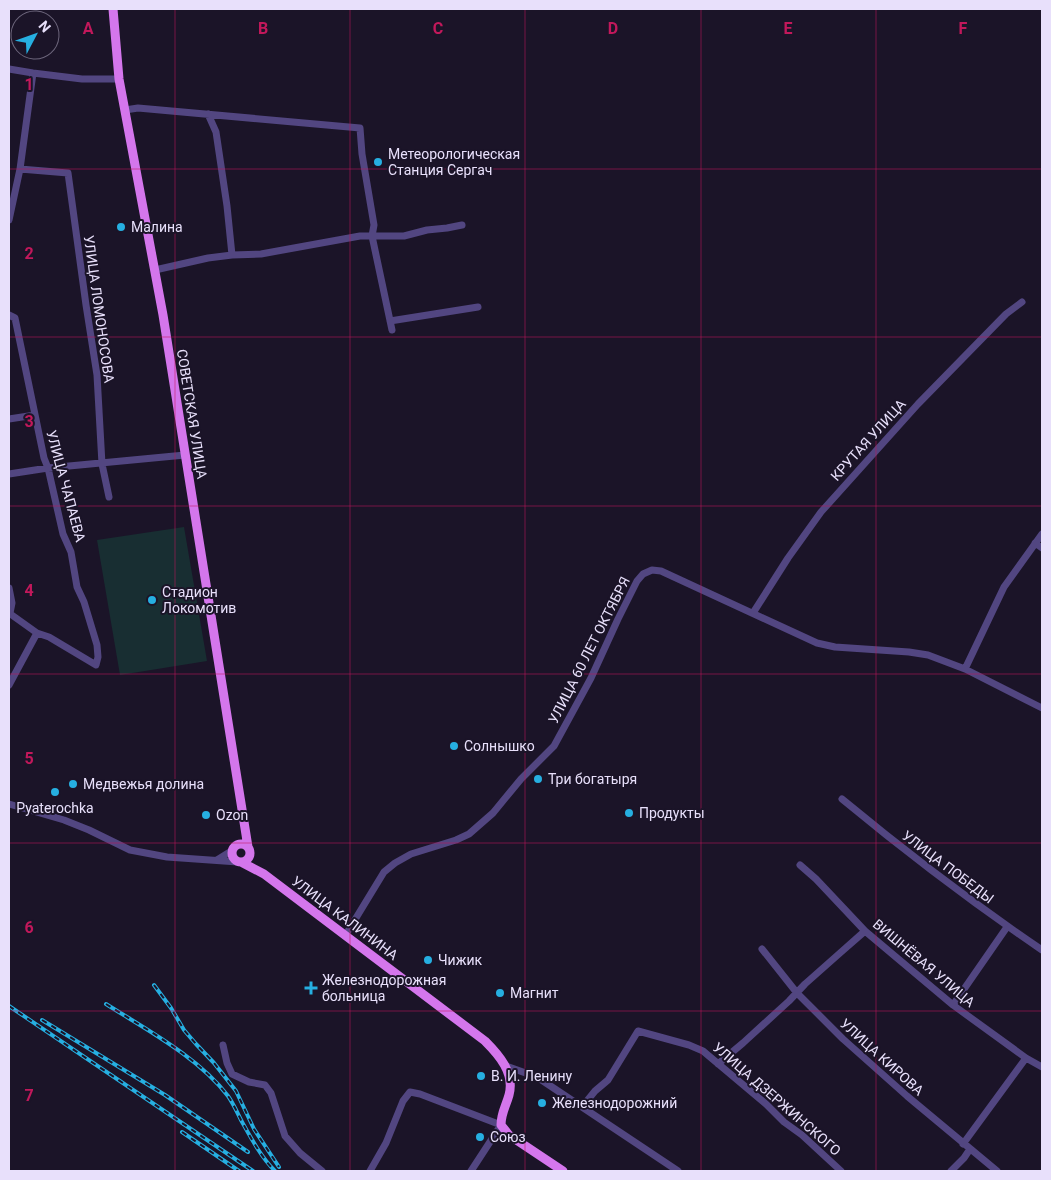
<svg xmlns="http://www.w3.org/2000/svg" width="1051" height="1180" viewBox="0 0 1051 1180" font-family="Roboto,sans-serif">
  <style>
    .green { fill: #182e32 }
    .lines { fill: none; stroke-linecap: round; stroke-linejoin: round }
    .minor { stroke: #524681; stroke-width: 7 }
    .major { stroke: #d476ec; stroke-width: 9 }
    .rail-casing { stroke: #26afe1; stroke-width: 4 }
    .rail { stroke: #1b1428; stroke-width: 2; stroke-dasharray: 5.5; stroke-linecap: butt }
    .grid { fill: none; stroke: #c2185b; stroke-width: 1; stroke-opacity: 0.55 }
    .poi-dot { fill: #26afe1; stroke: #1b1428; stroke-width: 2 }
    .labels { text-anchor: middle; stroke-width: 4; stroke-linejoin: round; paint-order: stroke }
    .poi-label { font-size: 14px; fill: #e8e0fb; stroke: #1b1428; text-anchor: start }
    .street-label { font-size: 14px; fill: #e8e0fb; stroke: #1b1428 }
    .grid-label { font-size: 16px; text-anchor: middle; font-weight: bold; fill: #c2185b; stroke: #1b1428; stroke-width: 4; stroke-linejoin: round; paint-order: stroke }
  </style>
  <rect width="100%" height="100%" fill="#1b1428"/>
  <path class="green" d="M184 527 207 661 120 675 97 540Z"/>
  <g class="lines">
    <path class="minor" d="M9 69 33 73 82 79H119
      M125 110 138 108 360 128 362 154 374 225 372 236 392 330
      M208 114 216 132 227 206 232 255
      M20 169 68 173 86 305 97 375 102 464 109 497
      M9 220 20 169 33 73
      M155 270 208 258 232 255 261 254 360 236H404L427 230 447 228 462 225
      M9 315 15 318 44 458 48 468 63 534 71 552 77 587 84 602 97 645 98 657 96 665 49 637 37 633 9 613
      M390 321 478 307
      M9 419 35 415
      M9 474 48 468 185 455
      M1035 543 1042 548
      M9 588 12 603 10 613
      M753 613 788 558 821 512 918 404 1006 314 1022 302
      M965 669 1004 587 1042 534
      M9 685 37 633
      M842 799C906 852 973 903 1042 950
      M9 804 64 820 89 830 130 850 167 857 238 862
      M217 860 233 850
      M800 865 816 879 865 931 953 1005 1026 1058 1042 1067
      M345 936 384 872 395 863 411 854 456 840 469 834 493 813 521 779 554 746 591 678 618 619 637 581 643 574 652 570 661 571 817 643 835 647 909 652 928 655 965 669 1042 708
      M762 949 797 993 843 1039 907 1096 997 1171
      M953 1005 1007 927
      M223 1045 227 1063 232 1074 249 1082 265 1085 271 1093 285 1136 300 1153 322 1171
      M718 1064 743 1043 789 1001 805 984 840 953 865 931
      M506 1066 537 1077 678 1171
      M582 1107 595 1091 608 1080 638 1031 689 1045 703 1051 766 1104 784 1122 802 1135 841 1171
      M963 1144 1026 1058
      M370 1171 386 1143 403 1101 410 1092 420 1094 501 1125 471 1171
      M951 1171 964 1158 970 1149"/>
    <path class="major" d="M113 9 119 79 163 315 248 847
      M232 853a9 9 0 1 1 18 0a9 9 0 1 1-18 0Z
      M241 862 264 874 485 1041C499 1055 515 1073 509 1095 506 1106 501 1113 501 1125L509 1135 563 1171"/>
    <defs>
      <path id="rail" d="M154 985 171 1008 184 1030 196 1044 214 1063 236 1091 254 1129 279 1167
        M106 1004C147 1030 198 1057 228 1096 233 1103 237 1112 241 1120 251 1138 261 1157 275 1171
        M9 1006 253 1171
        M42 1020 165 1095 248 1152
        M182 1132 239 1171"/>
    </defs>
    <use href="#rail" class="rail-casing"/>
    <use href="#rail" class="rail"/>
  </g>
  <path class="grid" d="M175 9V1171M350 9V1171M525 9V1171M701 9V1171M876 9V1171M9 169H1042M9 337H1042M9 506H1042M9 674H1042M9 843H1042M9 1011H1042"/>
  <g class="poi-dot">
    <circle cx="378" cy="162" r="5"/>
    <circle cx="121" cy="227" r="5"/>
    <circle cx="152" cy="600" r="5"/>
    <circle cx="454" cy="746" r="5"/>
    <circle cx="538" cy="779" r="5"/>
    <circle cx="73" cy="784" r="5"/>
    <circle cx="55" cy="792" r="5"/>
    <circle cx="629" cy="813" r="5"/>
    <circle cx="206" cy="815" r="5"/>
    <circle cx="428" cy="960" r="5"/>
    <path d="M308.5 980.5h5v5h5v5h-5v5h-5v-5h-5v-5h5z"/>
    <circle cx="500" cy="993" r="5"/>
    <circle cx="481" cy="1076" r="5"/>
    <circle cx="542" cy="1103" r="5"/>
    <circle cx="480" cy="1137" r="5"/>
  </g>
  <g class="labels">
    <g class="poi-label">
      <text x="388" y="159">Метеорологическая<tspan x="388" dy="16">Станция Сергач</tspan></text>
      <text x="131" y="232">Малина</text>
      <text x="162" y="597">Стадион<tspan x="162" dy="16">Локомотив</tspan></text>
      <text x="464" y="751">Солнышко</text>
      <text x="548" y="784">Три богатыря</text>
      <text x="83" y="789">Медвежья долина</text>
      <text x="55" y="813" text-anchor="middle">Pyaterochka</text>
      <text x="639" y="818">Продукты</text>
      <text x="216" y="820">Ozon</text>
      <text x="438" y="965">Чижик</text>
      <text x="322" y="985">Железнодорожная<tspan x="322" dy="16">больница</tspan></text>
      <text x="510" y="998">Магнит</text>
      <text x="491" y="1081">В. И. Ленину</text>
      <text x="552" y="1108">Железнодорожний</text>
      <text x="490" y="1142">Союз</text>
    </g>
    <g class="street-label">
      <text transform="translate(99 309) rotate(82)" y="5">УЛИЦА ЛОМОНОСОВА</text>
      <text transform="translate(192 414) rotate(81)" y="5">СОВЕТСКАЯ УЛИЦА</text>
      <text transform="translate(868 440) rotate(-48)" y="5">КРУТАЯ УЛИЦА</text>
      <text transform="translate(66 486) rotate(75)" y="5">УЛИЦА ЧАПАЕВА</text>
      <text transform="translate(589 650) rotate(-63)" y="5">УЛИЦА 60 ЛЕТ ОКТЯБРЯ</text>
      <text transform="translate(948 867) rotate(37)" y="5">УЛИЦА ПОБЕДЫ</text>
      <text transform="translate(345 918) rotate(37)" y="5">УЛИЦА КАЛИНИНА</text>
      <text transform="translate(924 963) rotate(40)" y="5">ВИШНЁВАЯ УЛИЦА</text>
      <text transform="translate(882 1057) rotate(42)" y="5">УЛИЦА КИРОВА</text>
      <text transform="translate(777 1099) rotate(41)" y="5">УЛИЦА ДЗЕРЖИНСКОГО</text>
    </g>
  </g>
  <g class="grid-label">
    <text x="88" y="34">A</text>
    <text x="263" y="34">B</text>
    <text x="438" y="34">C</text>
    <text x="613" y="34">D</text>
    <text x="788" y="34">E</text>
    <text x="963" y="34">F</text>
    <text x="29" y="90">1</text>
    <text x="29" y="259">2</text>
    <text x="29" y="427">3</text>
    <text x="29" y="596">4</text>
    <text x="29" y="764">5</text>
    <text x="29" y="933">6</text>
    <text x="29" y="1101">7</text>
  </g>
  <rect width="1051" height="1180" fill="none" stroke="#e8e0fb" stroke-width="20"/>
  <g transform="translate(35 35) rotate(49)"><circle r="24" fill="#1b1428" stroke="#6d667c"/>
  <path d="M0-4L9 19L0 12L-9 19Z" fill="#26afe1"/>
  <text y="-8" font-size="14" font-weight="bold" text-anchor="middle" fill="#e8e0fb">N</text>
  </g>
</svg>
